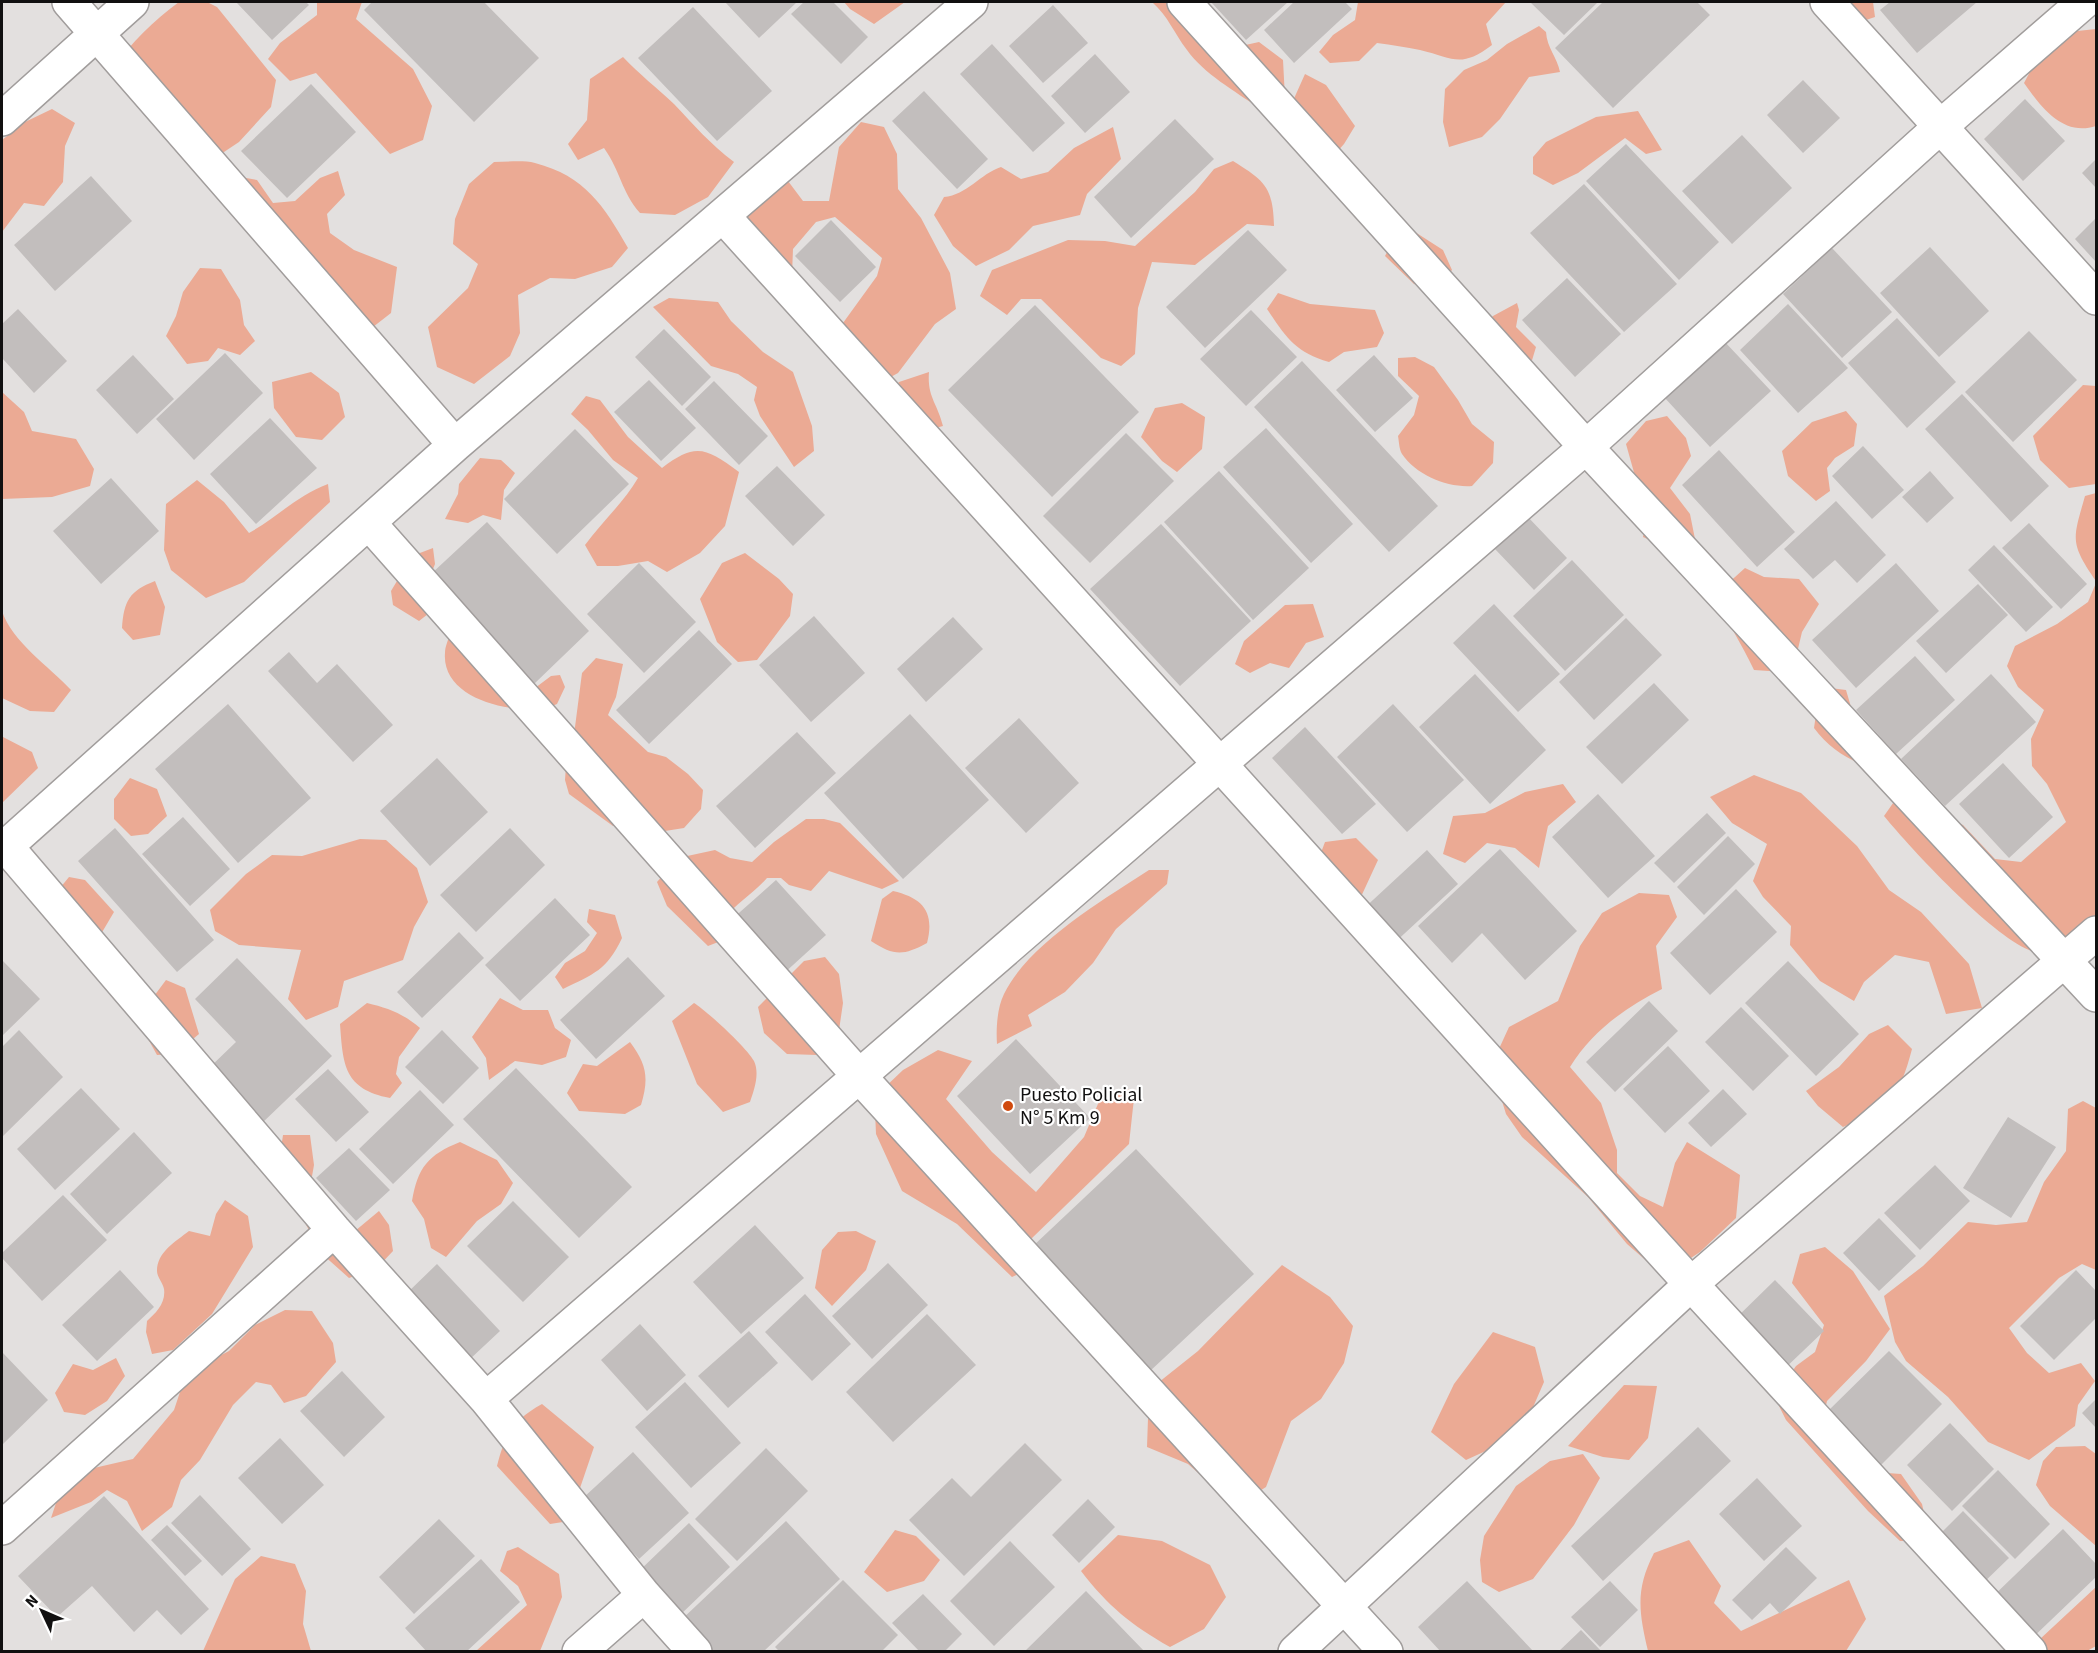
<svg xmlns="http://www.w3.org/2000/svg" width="2098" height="1653" viewBox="0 0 2098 1653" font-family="'Source Sans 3',sans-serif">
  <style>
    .green { fill: #ebaa94 }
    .building { fill: #c2bebd }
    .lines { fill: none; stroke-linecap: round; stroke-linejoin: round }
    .minor-casing { stroke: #a19d9c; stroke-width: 36 }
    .minor { stroke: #fff; stroke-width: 33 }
    .poi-dot { fill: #d04a0e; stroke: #fff; stroke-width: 2 }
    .labels { text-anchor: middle; stroke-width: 4.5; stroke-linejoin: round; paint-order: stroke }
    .poi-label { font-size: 20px; fill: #111010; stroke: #fff; text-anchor: start }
  </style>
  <rect width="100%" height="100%" fill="#e3e0df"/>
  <path class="green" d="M179 2H207L217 7 276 80 271 107 239 142 209 162 113 68C132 42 153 21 179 2Z
    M317 2H362L356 19 413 69 432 106 423 140 390 154 316 73 290 81 268 59 280 43 317 15Z
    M844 2H905L874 24 850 9Z
    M1152 2H1201L1241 46 1259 42 1283 60 1285 98 1259 108C1235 91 1204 74 1187 50 1174 33 1168 16 1152 2Z
    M1358 2H1506L1486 24 1492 45C1460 69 1454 58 1420 50 1406 47 1392 45 1377 43L1359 61 1330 63 1319 52 1333 35 1355 20Z
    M1824 2H1873L1875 17 1857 23Z
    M1539 26 1546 32C1547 48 1557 57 1560 72L1529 77 1500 119 1482 137 1449 147 1443 122 1445 89 1464 70 1487 60 1507 44Z
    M2096 29V126C2063 137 2041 107 2024 83L2032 68 2068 32Z
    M623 57C639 74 657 88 674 104 695 126 709 143 734 162L708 197 675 215 640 213C621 191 621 172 604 148L578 160 568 144 587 120 590 79Z
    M1305 74 1326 85 1355 126 1344 144 1327 163 1310 162 1285 139 1292 103Z
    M52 109 75 123 65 146 63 182 44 206 24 203 2 232V140L25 122Z
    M1638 111 1662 150 1646 154 1625 138 1578 173 1553 185 1533 174V157L1546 142 1596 117Z
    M861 122 884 127 897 154 898 189 921 218 950 273 956 309 935 324 898 373 878 384 835 334 877 276 882 258 835 217 816 222 793 249 792 275 740 221 785 177 803 201H829L839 147Z
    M1113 127 1121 159 1087 194 1080 215 1033 226 1009 250 976 266 953 246 934 215 944 197C967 195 980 174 1001 167L1021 179 1048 172 1074 148Z
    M1233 161C1265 181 1273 187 1274 226L1247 224 1195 265 1152 262 1138 308 1135 354 1121 366 1101 358 1041 299H1021L1007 315 980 296 992 270 1068 240 1105 241 1135 246 1195 192 1214 169Z
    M494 162C507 162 523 160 535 163 585 176 604 206 628 248L612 267 575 279 550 278 518 295 520 333 510 356 474 384 437 367 428 327 468 288 478 264 453 244 455 219 469 184Z
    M338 171 345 195 327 214 330 233 354 250 397 267 391 313 355 341 235 176 257 180 273 203 295 201 320 178Z
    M1415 232 1443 250 1452 270 1435 289 1414 284 1385 256 1396 235Z
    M200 268 221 269 240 300 244 325 255 341 240 355 218 348 208 361 187 364 166 336 176 316 183 292Z
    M1278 293 1310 304 1375 310 1384 333 1377 347 1344 352 1329 362C1295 352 1286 337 1267 309Z
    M669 298 718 302 731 321 763 352 793 372 812 426 814 451 794 467 760 416 754 400 757 387 738 374 711 366 653 307Z
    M1517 303 1519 310 1516 327 1536 347 1530 367 1492 365 1480 355 1478 332 1493 316Z
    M1415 357 1434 367 1458 400 1472 424 1494 442 1493 463 1472 486C1448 488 1416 475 1402 454 1399 449 1399 441 1398 436L1414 415 1419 396 1398 376V358Z
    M311 372 339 393 345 417 322 440 296 437 274 408 272 382Z
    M929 372C927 397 937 402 943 426L920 432 884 400 899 382Z
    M2083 385 2096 386V484L2069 488 2040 460 2033 436Z
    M2 392 24 412 32 431 76 439 94 469 90 486 52 497 2 499Z
    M586 396 600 400 628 437 662 468C696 442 706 448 739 472L725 526 700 553 667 572 648 561 618 566H597L585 545C602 522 624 502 638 478L613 460 588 430 571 414Z
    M1182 403 1205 417 1202 449 1177 472 1162 461 1141 437 1155 408Z
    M1846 411 1857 424 1854 446 1835 458 1827 468 1830 491 1816 501 1788 476 1782 451 1812 422Z
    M1667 416 1686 438 1691 456 1670 488 1690 514 1695 539 1677 552 1643 537 1650 499 1635 476 1626 444 1646 421Z
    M480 458 501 460 515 473 504 490 501 520 483 515 468 523 445 519 458 494 459 484Z
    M197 480 224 502 249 533C276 518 298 495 328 484L330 502 244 582 206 598 171 570 164 550 166 504Z
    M2096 493V581C2069 542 2073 539 2085 496Z
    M433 548 435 564 428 581 437 607 419 621 393 605 391 591 412 556Z
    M745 553 779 579 793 594 790 616 757 660 738 662 717 642 700 599 722 563Z
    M1745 568 1764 577 1799 579 1819 604 1802 632 1797 653 1785 672 1754 670C1742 644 1726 621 1715 595Z
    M155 581 165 607 160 635 133 640 122 628C124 601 129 591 155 581Z
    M2096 583V928L2066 958C2054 955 2040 955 2029 950 1990 934 1912 850 1884 816L1905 786 1937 814 1963 825 1995 859 2021 862 2066 822 2047 784 2032 766 2031 739 2044 710 2018 687 2007 666 2015 646 2057 624 2088 602Z
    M1313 604 1324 637 1306 643 1289 668 1270 663 1250 673 1235 664 1244 641 1285 605Z
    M2 611C12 642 49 666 71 690L54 712 30 711 2 698Z
    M450 635 535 688 551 676 560 675 565 687 557 704C523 718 441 702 445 653 445 647 448 640 450 635Z
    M596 658 623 664 616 697 608 715 648 752 666 757 688 774 703 790 701 809 684 828 665 831 635 818 613 826 569 794 565 780 567 752 575 727 582 673Z
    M1830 688 1846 690 1851 707 1863 727 1867 767C1844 757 1828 747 1814 728L1817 708Z
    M3 737 32 752 38 768 2 803Z
    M1754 775 1801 793 1857 846 1889 890 1921 912 1969 964 1982 1008 1946 1014 1929 962 1895 955 1864 982 1854 1001 1820 981 1790 945 1791 926 1763 897 1753 881 1767 844 1732 823 1710 797Z
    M130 778 157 789 167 816 148 834 131 836 114 819V799Z
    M1563 784 1576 802 1548 826 1539 868 1515 848 1487 843 1465 863 1443 854 1453 816 1485 813 1525 792Z
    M806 819H824L840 823 899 881 882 889 829 871 811 891 789 885 781 878H767C753 894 736 903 723 920L726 939 708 946 667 906 657 882 678 858 715 850 730 858 752 862 774 842Z
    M1356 838 1378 860 1359 901 1311 879 1325 842Z
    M360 839 386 840 417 868 428 902 414 927 403 960 344 981 338 1007 306 1020 288 999 301 950 239 945 215 931 210 910 246 874 272 855 302 856Z
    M1149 870H1169L1167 884 1116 929 1093 963 1065 992 1028 1015 1032 1026 997 1044C996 1029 997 1008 1004 994 1028 944 1103 900 1149 870Z
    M69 877 85 880 114 912 101 934 60 888Z
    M893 891C923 898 935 912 927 943 903 956 894 956 871 941L882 899Z
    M1639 893 1669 895 1677 917 1656 946 1662 989C1625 1008 1592 1031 1570 1067L1601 1103 1617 1150V1173L1640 1196 1663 1207 1675 1163 1687 1142 1740 1175 1736 1218 1700 1252 1664 1276 1627 1244 1588 1197 1522 1137 1506 1114 1497 1085 1498 1051 1509 1027 1558 1001 1580 946 1602 913Z
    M589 909 615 915 622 938C607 970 594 974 563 989L555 977 565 963 585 951 597 933 587 922Z
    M825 957 839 974 843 1003 838 1037 817 1055 787 1054 764 1033 758 1007 804 961Z
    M166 980 185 988 199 1034 175 1054 157 1055 137 1019Z
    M500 998 523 1010H548L555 1028 571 1040 566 1057 542 1065 515 1061 489 1080 486 1058 472 1037Z
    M367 1003C388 1008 404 1014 420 1028L399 1057 396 1074 402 1083 390 1098C344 1089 343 1065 340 1024Z
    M694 1003C707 1011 747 1048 754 1061 760 1074 754 1090 750 1102L723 1112 697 1084 672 1021Z
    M1888 1025 1912 1049C1899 1098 1890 1108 1843 1127L1818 1106 1806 1091 1839 1067 1869 1034Z
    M630 1042C647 1065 649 1078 641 1105L625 1114 579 1111 567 1093 583 1064 597 1066Z
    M938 1050 972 1061 946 1099 992 1152 1036 1192 1084 1137 1103 1092 1135 1089 1129 1144 1030 1240 1032 1268 1012 1277 957 1224 902 1191 876 1134 875 1111 881 1091 903 1070Z
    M2083 1101 2096 1108V1270L2082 1264 2059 1278 2009 1328 2027 1353 2049 1373 2081 1363 2095 1381 2078 1405 2075 1426 2029 1460 1988 1442 1948 1397 1906 1361 1895 1342 1884 1296 1923 1266 1968 1222 1996 1225 2027 1222 2044 1182 2066 1151 2068 1109Z
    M283 1135H310L314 1165 311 1182 355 1231 379 1211 389 1225 393 1251 377 1268 349 1278 321 1253 302 1217 279 1162Z
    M460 1142 497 1160 513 1183 501 1204 477 1221 446 1257 431 1248 424 1219 412 1201C418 1167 428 1155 460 1142Z
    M225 1200 248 1216 253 1247 212 1314 173 1350 152 1354 146 1332 147 1321C156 1313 166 1303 164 1289 163 1283 157 1277 157 1271 157 1252 175 1242 189 1231L210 1236 216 1214Z
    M856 1231 876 1241 866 1270 832 1306 815 1288 822 1250 838 1232Z
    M1825 1247 1853 1271 1890 1329 1866 1361 1827 1401 1823 1418 1873 1472 1901 1474 1922 1504 1927 1526 1911 1541H1900L1868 1511 1786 1420 1779 1406 1783 1385 1796 1366 1815 1352 1824 1325 1792 1283 1800 1254Z
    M1282 1265 1330 1297 1353 1326 1344 1363 1321 1399 1291 1421 1266 1487 1236 1506 1188 1464 1147 1447 1149 1390 1198 1351Z
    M285 1310 312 1311 333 1343 336 1362 306 1396 284 1403 271 1385 256 1382 233 1405 200 1460 181 1480 172 1507 142 1531 127 1501 107 1490 91 1502 51 1518 59 1494 81 1471 133 1459 174 1410 183 1383 200 1366 229 1351 255 1325Z
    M1493 1332 1535 1347 1544 1382 1521 1435 1466 1460 1431 1432 1454 1384Z
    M116 1358 125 1376 107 1401 85 1415 64 1412 55 1393 73 1364 93 1370Z
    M1624 1385 1657 1386 1648 1438 1629 1460 1603 1457 1568 1446Z
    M542 1404 594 1447 580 1488 576 1520 550 1524 497 1466C505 1435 513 1420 542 1404Z
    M2085 1446 2096 1454V1546L2050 1506 2036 1485 2043 1461 2056 1447Z
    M1583 1454 1600 1478 1574 1525 1533 1579 1499 1592 1482 1582 1480 1560 1484 1536 1516 1486 1550 1461Z
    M895 1530 916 1536 940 1560 924 1581 887 1592 864 1572Z
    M1118 1535 1162 1541 1210 1565 1226 1597 1204 1629 1170 1647C1131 1625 1108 1606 1081 1571Z
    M1689 1540 1721 1586 1714 1603 1741 1631 1849 1580 1866 1619 1846 1651H1648C1639 1612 1635 1590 1654 1553Z
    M518 1547 559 1574 562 1597 540 1651H476L527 1605 518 1586 500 1571 507 1551Z
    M261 1556 295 1564 306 1591 303 1624 311 1651H203L235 1579Z
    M2096 1587V1646L2087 1651 2026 1652Z"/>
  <path class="building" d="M236 2H306L309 5 272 40Z
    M372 2H484L539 58 474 122 364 10Z
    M725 2H797L759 38Z
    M804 2H833L868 37 841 64 791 14Z
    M1211 2H1288L1246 40Z
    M1294 2H1345L1352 9 1294 63 1264 30Z
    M1530 2H1598L1564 35Z
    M1603 2H1697L1710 15 1613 108 1555 48Z
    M1890 2H1977L1917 53 1880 10Z
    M1053 5 1088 43 1043 83 1009 46Z
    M693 7 772 91 717 141 638 58Z
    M992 44 1065 123 1033 152 960 74Z
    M1095 54 1130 92 1085 133 1051 96Z
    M1803 80 1840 118 1803 153 1767 115Z
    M311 84 356 132 287 198 241 151Z
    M924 91 988 159 957 189 892 121Z
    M2025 99 2065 141 2023 181 1984 139Z
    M1175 119 1214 159 1131 238 1094 197Z
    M1742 135 1792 188 1732 244 1682 191Z
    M1626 144 1719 242 1679 280 1586 181Z
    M2096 159V188L2082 173Z
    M91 176 132 221 55 291 14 245Z
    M1584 184 1677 284 1624 332 1530 233Z
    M2096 218V262L2075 239Z
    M831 220 876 267 840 302 795 256Z
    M1248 230 1287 270 1205 348 1166 307Z
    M1930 247 1989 311 1939 357 1880 293Z
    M1832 248 1892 312 1842 358 1783 294Z
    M1567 278 1621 334 1575 377 1522 320Z
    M1788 304 1848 368 1798 413 1740 350Z
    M1035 305 1139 412 1052 497 948 390Z
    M18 309 67 361 34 393 2 358V324Z
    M1251 310 1297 357 1246 406 1200 359Z
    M1897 318 1956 382 1907 428 1848 363Z
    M664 329 711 377 682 406 635 357Z
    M2029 331 2077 380 2013 442 1965 392Z
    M1724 341 1771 391 1710 447 1664 397Z
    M225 353 263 393 194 460 156 419Z
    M133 355 174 399 137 434 96 390Z
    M1374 355 1413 398 1375 432 1336 390Z
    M1302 361 1438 506 1389 552 1254 407Z
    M649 380 696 428 661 461 614 412Z
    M714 381 768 436 739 465 685 409Z
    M1962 394 2049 486 2011 522 1925 429Z
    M270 418 317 468 256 524 210 474Z
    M1266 428 1353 524 1311 563 1223 467Z
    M575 429 629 484 557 554 504 499Z
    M1126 433 1174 481 1090 563 1043 516Z
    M1863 446 1904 490 1872 519 1832 476Z
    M1719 450 1795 532 1757 567 1682 485Z
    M777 466 825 515 793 546 745 496Z
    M1219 471 1309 568 1253 620 1164 522Z
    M1930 471 1954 498 1927 523 1902 497Z
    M111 478 159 531 101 584 53 531Z
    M1836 501 1886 555 1857 583 1835 560 1813 579 1784 549Z
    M1527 516 1567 558 1534 590 1494 548Z
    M487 522 589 631 534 684 431 574Z
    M2029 523 2087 584 2061 609 2002 548Z
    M1161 524 1251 621 1180 686 1090 589Z
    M1994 545 2053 607 2026 632 1968 570Z
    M1572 560 1624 615 1565 671 1513 616Z
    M639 563 696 622 644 673 587 614Z
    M1896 563 1939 611 1856 688 1812 640Z
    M1978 584 2008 615 1946 673 1916 641Z
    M1494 604 1560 674 1518 712 1453 643Z
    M814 616 865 673 811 722 759 665Z
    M953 617 983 649 926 702 897 669Z
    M1626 618 1662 655 1594 720 1559 682Z
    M699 630 732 664 649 744 616 710Z
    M289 652 317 683 337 664 393 725 353 762 268 671Z
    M1915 656 1955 700 1896 754 1856 710Z
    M1475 674 1546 750 1490 804 1419 727Z
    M1991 674 2036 722 1945 806 1901 759Z
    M1654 683 1689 720 1622 784 1586 747Z
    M228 704 311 798 238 863 155 769Z
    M1393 704 1464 780 1407 832 1337 757Z
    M910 714 989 800 903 879 824 793Z
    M1019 718 1079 783 1026 833 965 768Z
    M1305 727 1376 804 1342 834 1272 758Z
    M797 732 836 773 755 848 716 806Z
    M437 758 488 812 430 866 380 811Z
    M2003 763 2053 817 2009 858 1959 804Z
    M1598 794 1655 856 1608 898 1552 837Z
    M1707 813 1726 833 1674 883 1654 863Z
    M183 817 230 869 190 906 142 854Z
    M115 828 214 940 177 972 78 861Z
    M510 828 545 865 476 932 440 895Z
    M1728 836 1755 864 1704 915 1677 887Z
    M1500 849 1577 931 1525 980 1482 933 1452 963 1418 926Z
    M1427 850 1458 884 1391 946 1360 912Z
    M776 880 826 935 782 975 731 920Z
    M1736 889 1777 932 1710 995 1670 953Z
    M555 898 590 935 520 1001 485 965Z
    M459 932 484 958 422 1018 397 992Z
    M628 957 665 996 596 1059 560 1020Z
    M237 958 332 1056 260 1125 208 1069 236 1042 195 999Z
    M2 960 40 999 2 1036Z
    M1788 961 1859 1034 1816 1076 1745 1003Z
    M1649 1001 1678 1031 1615 1092 1586 1062Z
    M1741 1007 1789 1056 1753 1091 1705 1042Z
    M19 1030 63 1077 2 1137V1047Z
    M442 1030 479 1068 443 1104 405 1067Z
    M1016 1039 1090 1118 1030 1174 957 1096Z
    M1668 1046 1710 1091 1665 1133 1623 1089Z
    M516 1068 632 1187 579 1238 463 1119Z
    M328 1069 369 1112 336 1142 295 1099Z
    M81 1088 120 1129 55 1190 17 1149Z
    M1723 1089 1747 1114 1711 1147 1688 1123Z
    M420 1090 454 1125 393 1184 359 1149Z
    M2008 1117 2056 1147 2011 1218 1963 1188Z
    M134 1132 172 1173 107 1234 70 1194Z
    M349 1148 390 1190 356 1221 316 1178Z
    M1136 1149 1254 1274 1149 1372 1032 1247Z
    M1935 1165 1970 1201 1920 1250 1884 1213Z
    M63 1195 107 1240 42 1301 2 1258V1253Z
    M513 1201 569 1257 523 1302 467 1246Z
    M1879 1218 1916 1256 1879 1291 1843 1253Z
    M755 1225 804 1278 741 1334 693 1282Z
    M888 1263 928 1305 872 1359 832 1316Z
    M437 1264 500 1331 469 1360 406 1294Z
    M120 1270 154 1307 97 1361 62 1325Z
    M2076 1270 2096 1291V1318L2054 1360 2020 1326Z
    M1775 1280 1824 1331 1780 1373 1732 1322Z
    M805 1294 851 1344 812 1381 765 1332Z
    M927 1314 976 1365 893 1442 846 1392Z
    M640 1324 686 1375 647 1411 601 1360Z
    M749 1331 778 1363 728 1408 698 1376Z
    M1889 1351 1942 1404 1881 1465 1828 1411Z
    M2 1352 48 1400 2 1445Z
    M342 1371 385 1417 344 1457 300 1411Z
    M685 1382 741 1443 691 1488 635 1427Z
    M2096 1399V1428L2082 1413Z
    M1950 1423 1994 1469 1952 1511 1907 1465Z
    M1698 1427 1731 1461 1603 1581 1571 1546Z
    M280 1438 324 1485 282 1524 238 1478Z
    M1025 1443 1062 1480 964 1576 909 1520 952 1478 971 1497Z
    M766 1448 808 1491 737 1561 695 1519Z
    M633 1452 689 1513 639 1559 583 1498Z
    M1998 1470 2050 1524 2015 1559 1962 1506Z
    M1757 1478 1802 1526 1764 1561 1719 1514Z
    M200 1495 251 1549 222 1576 171 1523Z
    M104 1496 209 1609 181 1635 157 1610 134 1632 92 1586 57 1617 18 1576Z
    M1088 1499 1115 1527 1079 1563 1052 1535Z
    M1963 1511 2009 1558 1977 1589 1931 1543Z
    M439 1519 475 1556 414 1614 379 1577Z
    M786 1521 840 1579 763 1652H709L680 1621Z
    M689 1523 730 1567 678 1617 637 1573Z
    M167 1525 202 1561 185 1576 151 1540Z
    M2063 1529 2096 1564V1577L2027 1643 1987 1602Z
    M1010 1541 1055 1587 994 1646 950 1601Z
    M1786 1547 1817 1578 1780 1614 1770 1603 1752 1620 1732 1600Z
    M481 1559 520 1602 466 1652H427L405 1628Z
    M843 1580 898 1635 881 1652H780L775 1647Z
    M1467 1581 1534 1652H1441L1418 1627Z
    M1610 1581 1638 1610 1600 1647 1571 1617Z
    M1086 1591 1145 1652H1024Z
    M923 1594 962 1634 944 1652H920L892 1623Z
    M1581 1630 1602 1652H1558Z"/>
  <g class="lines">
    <defs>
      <path id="minor" d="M69 2 455 445
        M1184 2 1586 447 2096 995
        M1827 2 2096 298
        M2 119 132 2
        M723 216 1691 1284 2030 1652
        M369 523 859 1076 1386 1652
        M6 846 334 1230 486 1399 644 1595 695 1652
        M2 850 455 445 971 2
        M486 1399 1586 447 1940 127 2084 2
        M2 1528 334 1230
        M579 1652 644 1595
        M1295 1652 1691 1284 2096 933"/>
    </defs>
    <use href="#minor" class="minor-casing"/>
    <use href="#minor" class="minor"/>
  </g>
  <circle class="poi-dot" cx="1008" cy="1106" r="6"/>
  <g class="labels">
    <g class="poi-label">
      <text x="1020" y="1101">Puesto Policial<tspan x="1020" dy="23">N° 5 Km 9</tspan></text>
    </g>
  </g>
  <rect width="2098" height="1653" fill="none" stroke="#111010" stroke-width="6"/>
  <g transform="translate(42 1611) rotate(314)" stroke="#ffffff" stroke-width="4.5" paint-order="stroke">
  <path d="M0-4.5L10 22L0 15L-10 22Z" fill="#111010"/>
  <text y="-9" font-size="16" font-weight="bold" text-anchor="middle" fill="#111010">N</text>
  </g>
</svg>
